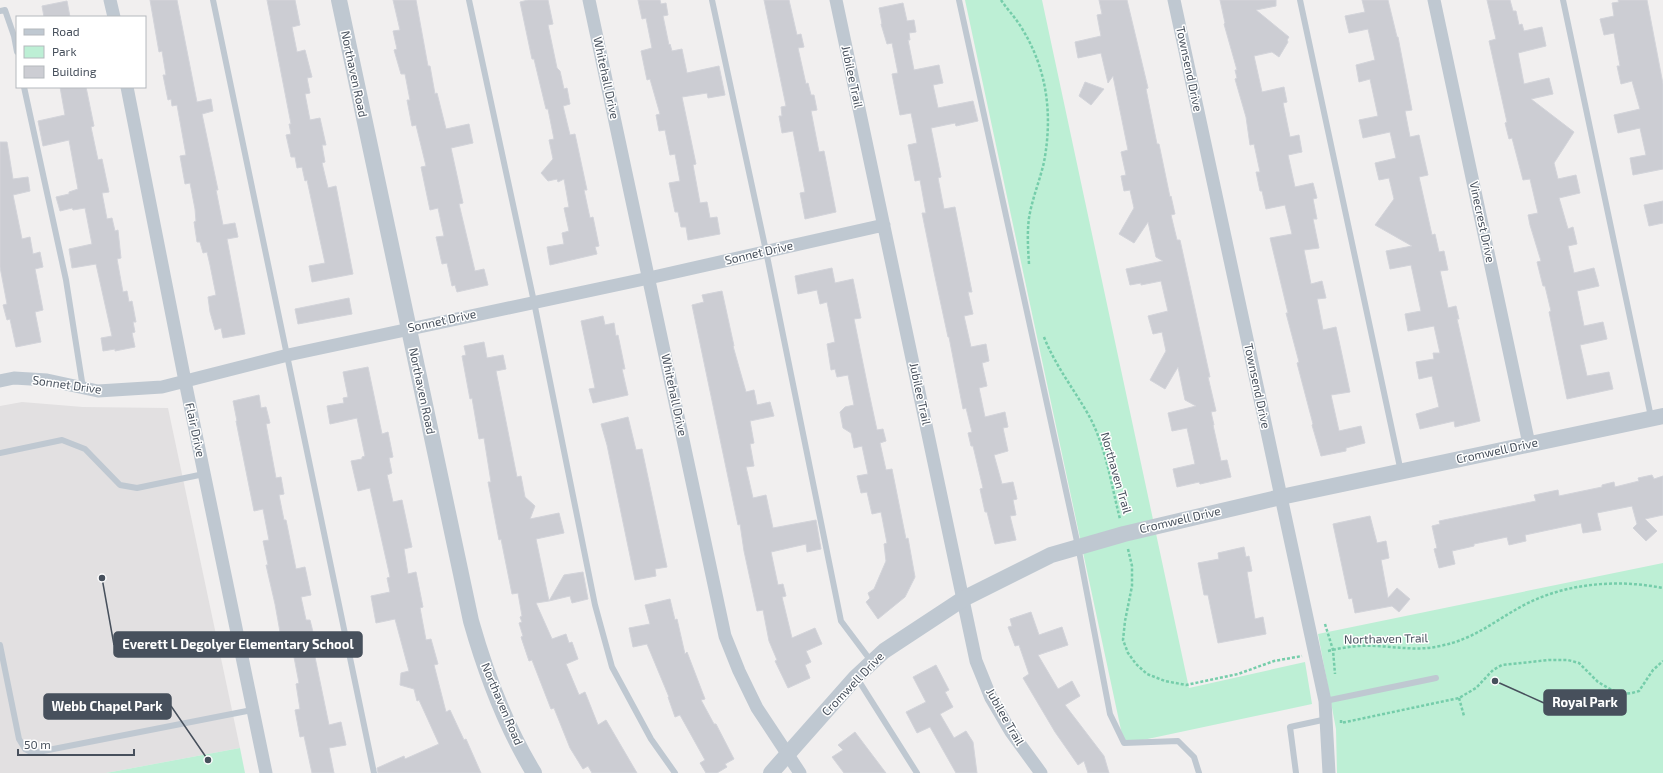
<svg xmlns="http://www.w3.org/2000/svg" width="1663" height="773" viewBox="0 0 1663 773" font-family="'Exo 2',sans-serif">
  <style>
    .education { fill: #e2e0e1 }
    .green { fill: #bdefd5 }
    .building { fill: #cccdd3; stroke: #d3d4da }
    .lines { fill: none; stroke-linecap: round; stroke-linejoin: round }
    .path { stroke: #75cdaa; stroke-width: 2.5; stroke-dasharray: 3 2; stroke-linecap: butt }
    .service { stroke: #bfc8d1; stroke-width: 6 }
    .minor { stroke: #bfc8d1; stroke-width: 13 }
    .tertiary { stroke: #bfc8d1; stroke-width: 16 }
    .labels { text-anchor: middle; stroke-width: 3; stroke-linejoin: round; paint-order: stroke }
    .street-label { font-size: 12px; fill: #47505c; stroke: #fff }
    .leader { fill: none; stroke: #47505c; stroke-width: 1.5 }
    .callout-dot { fill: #47505c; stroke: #fff; stroke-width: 1.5 }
    .callout { fill: #47505c; stroke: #47505c; stroke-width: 1.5 }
    .callout-label { font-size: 13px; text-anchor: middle; font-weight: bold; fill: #fff }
  </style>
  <rect width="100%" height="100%" fill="#f1efef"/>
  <path class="education" d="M22 402 83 407 168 408 240 748 106 773H0V406Z"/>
  <path class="green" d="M965 0H1042L1189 688 1305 662 1312 704 1124 744Z
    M1663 563V773H1337L1336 729 1318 634Z
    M240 748 245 773H106Z"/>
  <path class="building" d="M150 0H177L197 102 211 99 213 111 202 114 218 190H216L223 225 235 223 238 237 227 239 245 334 223 338 221 328 215 330 210 312 208 297 216 295 210 265 207 252 203 253 200 242H197L194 222 196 221 195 209 190 183 185 184 180 156 186 155 177 105 172 106 171 99 168 100 163 75H166L162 51 159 52Z
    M267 0H295L300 25 292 27 297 52 305 50 312 77 307 78 310 93 305 94 310 120 320 118 326 145H322L325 162 322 163 328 188 336 186 353 274 312 282 309 266 325 263 307 180 305 181 302 167 297 168 295 157H291L286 135 291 134 289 124H291Z
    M393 0H416L428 66H430L435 94 437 93 446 129 469 124 473 143 451 148 463 203 459 204 475 271 484 269 488 285 457 292 455 285 452 286 447 263 442 264 436 237 444 236 438 208 430 210 421 167 426 166 416 125 412 126 407 100H410L405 74H401L394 50 397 49 393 31 400 30Z
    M528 0H548L553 24 548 25 557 68 560 71 564 89 567 88 570 104 563 106 570 135 575 134 587 190H584L590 218 593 217 599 246 595 247 597 254 550 265 547 247 564 244 562 233 569 231 564 208 569 207 564 179 558 182 557 179 548 181 541 173 553 159 549 140 554 139 548 109H546L534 59H532L520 2Z
    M638 0H660L661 4 666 3 668 15 663 16 669 45 670 44 672 51 682 49 687 73 719 66 725 95 708 98 707 93 682 97 696 164 693 165 700 203 707 202 710 218 717 217 720 234 688 240 686 227H681L678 212H675L669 183 680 181 675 154 670 155 665 130 659 131 656 115 660 114 650 79 647 80 641 51 652 48 646 18 642 19Z
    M764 0H789L797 35 801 34 804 47 798 48 806 84 808 83 811 95H814L817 110 811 111 819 152 824 151 836 212 805 219 800 193 805 192 793 131 782 133 779 116H782L781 107 786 106Z
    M1099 0H1127L1148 88 1146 89 1157 144H1159L1170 197 1171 196 1175 214 1171 215 1177 240H1180L1210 377H1208L1216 411 1211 412 1214 425H1213L1221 461 1227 460 1231 477 1200 484 1199 482 1177 487 1173 469 1195 464 1187 428 1172 431 1168 413 1196 406 1185 400 1178 367 1165 389 1150 380 1166 351 1162 332 1153 334 1148 316 1168 311 1161 281 1141 285V283L1130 285 1126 269 1163 261 1156 257 1148 222 1134 243 1119 234 1134 208 1130 190 1124 191 1121 176 1126 175 1121 152 1128 150 1113 76 1108 83 1101 53 1078 58 1075 42 1101 36 1097 15 1102 14Z
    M1220 0H1276V6L1256 10 1289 37 1287 40 1288 42 1279 57 1272 52 1254 56 1262 92 1284 87 1287 102 1283 103 1290 137 1299 135 1302 152 1288 155 1295 187 1313 183 1317 198 1313 199 1317 219H1313L1319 248 1304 250 1311 284 1322 281 1326 298 1317 299 1323 330 1336 327 1350 392 1331 395 1339 431 1361 426 1365 443 1346 448V451L1321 456 1312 425 1313 424 1297 363 1299 362 1286 313H1288L1270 238 1292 234 1285 205 1266 209 1262 191H1260L1256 172H1260L1254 144 1250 145 1246 117 1235 79 1237 78 1235 70H1237L1224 24 1225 23Z
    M1362 0H1388L1397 37H1398L1412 110 1405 111 1410 137 1419 135 1428 175 1419 177 1432 235 1435 234 1439 252 1444 251 1448 270 1440 271 1448 308 1456 306 1459 319H1457L1480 421 1455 427 1454 421 1420 429 1416 414 1439 407 1432 376 1419 379 1416 362 1434 359 1433 353H1440L1434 326 1408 331 1405 314 1421 311 1411 265 1390 269 1386 251 1412 246 1375 225 1394 199 1389 178 1379 180 1375 163 1396 158 1390 132 1363 138 1359 120 1378 116 1370 79 1359 82 1356 65 1375 60 1368 29 1349 33 1345 16 1365 12Z
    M1487 0H1510L1513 11H1516L1519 25 1522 24 1524 31 1542 27 1546 46 1518 53 1524 84 1549 78 1553 94 1531 99 1574 132 1554 163 1558 179 1576 175 1580 193 1559 198 1568 229 1573 227 1577 244 1568 246 1574 273 1594 268 1599 286 1577 291 1584 326 1603 322 1607 339 1580 345 1587 376 1609 372 1613 389 1567 399 1549 312 1551 311 1545 286H1543L1537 262 1541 261 1530 225 1528 215 1538 213 1530 179 1523 180 1512 138 1509 139 1505 123 1507 122 1489 41 1496 39Z
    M1618 0H1647L1663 84V169L1633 175 1630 158 1646 155 1640 128 1618 133 1614 115 1640 109 1632 81 1621 84 1617 66H1620L1614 33 1604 35 1600 19 1614 16 1612 3 1619 2Z
    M67 1 70 17H44L42 6Z
    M903 3 907 21 914 20 916 32 909 33 910 40H908L914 70 939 65 943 83 933 85 938 108 973 101 978 121 956 126 955 123 931 128 941 177 938 178 944 209 955 207 972 292H968L973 314 964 316 971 347 986 344 989 361 982 363 987 386 979 388 985 417 1005 412 1008 427 1003 428 1008 451 994 455 1002 484 1013 482 1017 499 1013 500 1016 515 1010 516 1016 540 995 544 987 512H985L980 489 983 488 973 446H971L968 433 972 432 966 408 963 409 949 337H948L934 272 922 213H926L920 180 915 181 908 145 917 143 911 113 900 115 892 74 898 73 892 43 887 44 881 24H882L879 8Z
    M1085 82 1104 89 1091 105 1079 96Z
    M60 87H86L94 126 91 127 98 160 102 159 109 192 102 193 107 219 112 218 115 231 118 230 121 258 117 259 123 292 127 291 129 302 132 301 136 322H133L135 332 132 333 135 347 115 351V349L103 351 101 338 112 336 96 264 72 268 69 249 92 244 85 208 73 210 72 208 60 211 56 197 69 194V192L78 189 69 140 43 146 38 121 65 115Z
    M0 142H7L13 179 28 177 30 191 13 195 22 239 30 237 33 254 40 252 43 267 35 269 43 310 35 312 41 342 16 347 10 319 7 320 3 305 7 304 0 267Z
    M1663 201V223L1649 226 1644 205Z
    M832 268 835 283 853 279 861 318 854 319 868 388 877 430 883 429 886 441 880 443 886 470 892 469 906 539 908 538 915 577 905 597 878 619 866 602 870 598 868 593 874 589 886 561 884 544 887 543 881 512 872 514 867 492 861 493 857 476 868 474 862 446 854 448 851 433 843 428 840 412 845 407 854 405 848 375 837 377 835 369 831 370 827 344 835 342 827 302 820 304 817 290 798 294 795 276Z
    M722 291 734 346H733L746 392 754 390 757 405 770 402 774 416 750 421 754 443 750 444 754 466 746 467 753 498 766 495 773 528 816 520 821 549 807 552 806 544 771 552 778 585 783 584 786 596 782 597 792 638 815 628 822 644 806 651 811 662 805 665 810 678 788 688 775 661 777 660 769 641 763 610 757 611 744 551 740 524 738 525 692 305 704 302 702 295Z
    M349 298 352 314 298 324 295 309Z
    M603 316 605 325 614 323 616 336 618 335 625 369H622L628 395 593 403 589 389 595 388 581 321Z
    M484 342 487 358 503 355 506 369 496 371 517 477 521 476 525 497 535 506 530 519 559 513 564 533 536 539 549 601 536 603 552 639 566 634 569 643 572 642 578 659 566 664 579 695 585 692 598 725 606 720 637 773H592L588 766 583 769 570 748 554 708 551 709 532 660 529 661 521 637 523 636 519 623 522 622 520 617 522 616 518 593 512 594 501 539 499 540 488 482H491L484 438 479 439 472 398 470 399 462 356 466 355 464 346Z
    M368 367 382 434 388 432 393 457 389 458 392 473 387 475 393 502 402 500 412 547 404 549 408 574 416 572 423 607 420 608 426 640 431 639 438 664 434 665 446 712 450 710 464 740 466 739 481 773H378L377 768 404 756 405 759 439 744 419 700 417 701 414 689 400 685 401 673 409 671 395 619 376 623 371 596 390 592 387 578 390 577 370 488 358 491 351 461 362 459V457L365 456 357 418 330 424 327 406 344 403 343 398 348 397 343 372Z
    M259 395 261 408 266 407 270 423 266 424 276 478 281 477 284 494 279 495 284 520H286L296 569 305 567 311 595 301 597 306 620H310L313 632 310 633 329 725 341 722 346 745 329 748 334 773H312L304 736 300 737 295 710 300 709 296 684 299 683 293 652 284 654 275 604 266 565H268L263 541 269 540 263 509 254 511 236 421H237L233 401Z
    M628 417 636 450 642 449 667 567 655 569 656 576 635 580 607 445 601 424Z
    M1652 475 1654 479 1663 476V515L1645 519 1657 531 1646 541 1633 528 1637 524 1632 506 1597 513 1601 530 1583 533 1581 523 1525 535 1526 541 1509 545 1507 537 1474 544V546L1452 551 1455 564 1439 568 1434 549 1437 548 1432 526 1440 524 1439 521 1536 501 1534 495 1558 490 1559 496 1602 487V485L1614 482 1615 487 1639 481 1638 478Z
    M1370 516 1377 543 1386 541 1389 558 1381 560 1388 598 1397 588 1410 599 1399 612 1392 606 1355 613 1352 598 1349 599 1333 524Z
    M1244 547 1246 557 1249 556 1252 571 1247 572 1255 619 1263 617 1266 634 1218 643 1208 595H1204L1198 563 1219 559 1218 553Z
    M583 572 588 599 572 603 570 596 549 601 564 575Z
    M670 599 675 620 677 619 685 654 687 652 705 699 701 700 714 724H716L734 759 725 764 727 767 717 773H706L700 763 705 760 680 715 675 717 668 697H669L647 644 633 647 629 628 650 624 645 605Z
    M1031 612 1039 635 1062 627 1068 645 1038 655 1058 689 1072 681 1080 696 1065 705 1104 756 1109 773H1088L1084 761 1078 765 1055 732 1023 678 1029 674 1019 645 1015 646 1008 627 1012 626 1010 619Z
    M936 665 949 690 945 692 953 707 940 714 954 738 966 731 973 742 977 773H956L930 727 917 733 906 712 926 702 913 677Z
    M855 732 886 773H844L832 757 843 750 838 745Z"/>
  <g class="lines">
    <path class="path" d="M1001 0C1007 9 1015 17 1021 27 1047 68 1053 114 1044 162 1040 180 1032 199 1029 218 1027 233 1028 248 1029 264
      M1044 337C1055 365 1073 388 1088 414 1106 446 1111 484 1120 519
      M1128 549 1132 566V586L1125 621 1123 640 1128 653 1136 664 1147 674 1165 681 1186 685 1238 674 1274 661 1302 656
      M1325 624 1333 650 1335 674
      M1328 651C1344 647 1360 645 1376 646 1398 647 1418 651 1440 646 1475 639 1494 621 1524 605 1566 583 1617 579 1663 588
      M1459 698 1464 716
      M1341 720V723L1459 698 1476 688 1493 670 1502 665 1549 660H1568L1579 663 1598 682 1610 689 1622 694 1632 693 1639 691 1653 670 1663 661"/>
    <path class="service" d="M213 0 374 773
      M469 0 534 302 595 605 612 667 651 739 675 773
      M712 0 766 251 841 621 871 661
      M959 0 1078 546 1110 714 1124 743 1178 741 1194 757 1199 773
      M1300 0 1401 472
      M1563 0 1651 417
      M0 11 5 10 14 36 17 52
      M24 87 66 280 83 388
      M0 453 62 440 85 449 120 485 137 488 204 474
      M0 645 19 739 25 749 33 753 252 710
      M857 678 917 773
      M1325 701 1436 678
      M1296 773 1290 727 1327 719"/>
    <path class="minor" d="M110 0 114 17
      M589 0 725 636 739 671 757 708 800 773
      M836 0 976 661 991 698 1011 732 1041 773
      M1174 0 1325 701 1329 773
      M1434 0 1529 444
      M127 87 185 381 266 773
      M0 381 14 378 47 380 98 391 162 387 288 355 649 278 884 225"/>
    <path class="tertiary" d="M339 0 471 621C486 674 506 727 534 773
      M771 773 856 677 884 651 963 599 1051 555 1124 534 1281 497 1663 416"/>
  </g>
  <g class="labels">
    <g class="street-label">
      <text transform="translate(1189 69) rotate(78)" y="4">Townsend Drive</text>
      <text transform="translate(354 74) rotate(78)" y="4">Northaven Road</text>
      <text transform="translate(852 77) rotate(78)" y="4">Jubilee Trail</text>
      <text transform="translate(606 78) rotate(78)" y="4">Whitehall Drive</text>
      <text transform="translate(1482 222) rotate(78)" y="4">Vinecrest Drive</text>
      <text transform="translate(759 253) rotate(-13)" y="4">Sonnet Drive</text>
      <text transform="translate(442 321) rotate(-12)" y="4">Sonnet Drive</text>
      <text transform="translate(67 385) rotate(8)" y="4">Sonnet Drive</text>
      <text transform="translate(1257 386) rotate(78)" y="4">Townsend Drive</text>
      <text transform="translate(422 391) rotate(78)" y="4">Northaven Road</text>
      <text transform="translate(920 394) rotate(78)" y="4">Jubilee Trail</text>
      <text transform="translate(674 395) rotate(78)" y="4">Whitehall Drive</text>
      <text transform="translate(195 430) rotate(78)" y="4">Flair Drive</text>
      <text transform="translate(1497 451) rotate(-12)" y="4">Cromwell Drive</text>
      <text transform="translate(1116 473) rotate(74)" y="4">Northaven Trail</text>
      <text transform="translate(1180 520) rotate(-13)" y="4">Cromwell Drive</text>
      <text transform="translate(1386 639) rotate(-1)" y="4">Northaven Trail</text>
      <text transform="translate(853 684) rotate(-46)" y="4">Cromwell Drive</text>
      <text transform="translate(502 704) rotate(67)" y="4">Northaven Road</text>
      <text transform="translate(1005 717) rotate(60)" y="4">Jubilee Trail</text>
    </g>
  </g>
  <path class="leader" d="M102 578L114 645M1495 681L1544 703M208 760L171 706"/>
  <g class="callout-dot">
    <circle cx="102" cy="578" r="4"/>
    <circle cx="1495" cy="681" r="4"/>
    <circle cx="208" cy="760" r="4"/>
  </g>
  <g class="callout">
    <rect x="114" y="632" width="248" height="25" rx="4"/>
    <rect x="1544" y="690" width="82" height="25" rx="4"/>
    <rect x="44" y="694" width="127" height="25" rx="4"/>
  </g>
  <g class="callout-label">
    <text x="238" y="649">Everett L Degolyer Elementary School</text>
    <text x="1585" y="707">Royal Park</text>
    <text x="107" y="711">Webb Chapel Park</text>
  </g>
  <rect x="16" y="16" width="130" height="72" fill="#ffffff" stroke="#b5b9be"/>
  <rect x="24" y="29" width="20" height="6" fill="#bfc8d1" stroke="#b5b9be"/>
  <text x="52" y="36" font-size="12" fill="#47505c">Road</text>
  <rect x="24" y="46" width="20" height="12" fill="#bdefd5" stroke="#b5b9be"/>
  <text x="52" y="56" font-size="12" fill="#47505c">Park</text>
  <rect x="24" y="66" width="20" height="12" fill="#cccdd3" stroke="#b5b9be"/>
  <text x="52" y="76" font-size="12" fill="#47505c">Building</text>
  <path d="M18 749v6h116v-6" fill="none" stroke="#47505c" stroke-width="2"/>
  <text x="24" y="749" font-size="12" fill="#47505c" stroke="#ffffff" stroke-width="3" paint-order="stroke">50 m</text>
</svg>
